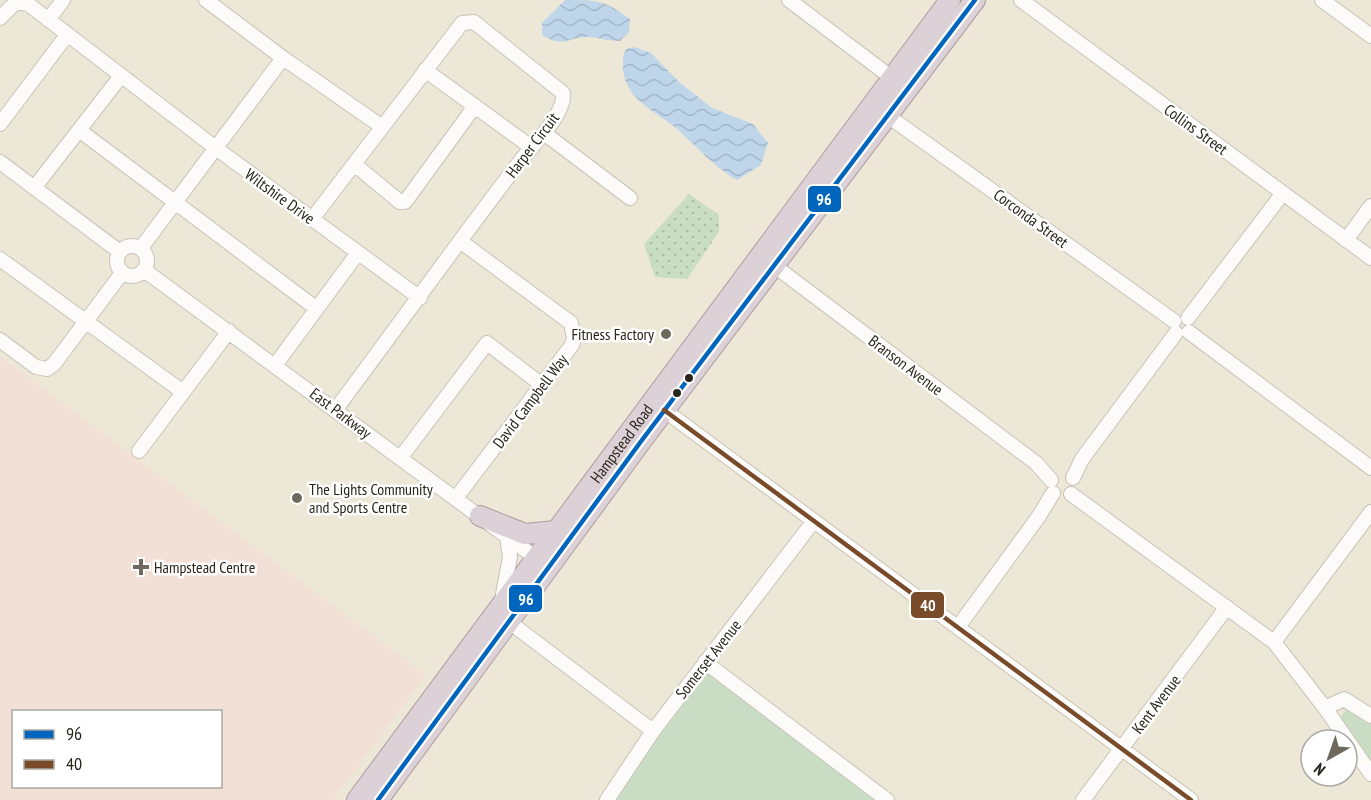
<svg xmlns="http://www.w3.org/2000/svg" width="1371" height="800" viewBox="0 0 1371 800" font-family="'PT Sans Narrow',sans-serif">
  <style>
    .medical { fill: #f2e0d7; fill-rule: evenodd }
    .grass { fill: url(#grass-dots) }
    .green { fill: #c9ddc4 }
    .water { fill: url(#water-waves) }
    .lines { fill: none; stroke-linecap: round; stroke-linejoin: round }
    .minor-casing { stroke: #c8c3b7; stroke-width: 16 }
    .highway-casing { stroke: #ad9d9f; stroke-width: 22 }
    .minor { stroke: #fcfbf9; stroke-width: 14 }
    .highway { stroke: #ddd1d8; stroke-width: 20 }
    .bus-1-casing { stroke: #fff; stroke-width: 9 }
    .bus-2-casing { stroke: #fff; stroke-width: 9 }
    .bus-1 { stroke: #0065bd; stroke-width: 4.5 }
    .bus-2 { stroke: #7a4b2a; stroke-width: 4.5 }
    .poi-dot { fill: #6e695c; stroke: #fff; stroke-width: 2 }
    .bus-dot { fill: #29251a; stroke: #fff; stroke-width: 2 }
    .labels { text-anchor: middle; stroke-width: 5; stroke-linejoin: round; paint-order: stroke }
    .street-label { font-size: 16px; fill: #29251a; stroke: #fff }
    .poi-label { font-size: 16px; fill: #29251a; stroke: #fff; text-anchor: start }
    .line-badge { stroke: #fff; stroke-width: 2 }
    .badge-label { font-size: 16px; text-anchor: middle; font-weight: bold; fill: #fff }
  </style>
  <defs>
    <pattern id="grass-dots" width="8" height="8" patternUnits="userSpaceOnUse" patternTransform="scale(1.5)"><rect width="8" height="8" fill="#c9ddc4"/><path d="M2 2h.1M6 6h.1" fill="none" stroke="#adbea8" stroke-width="1.8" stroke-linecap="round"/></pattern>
    <pattern id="water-waves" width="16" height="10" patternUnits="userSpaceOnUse" patternTransform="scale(1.5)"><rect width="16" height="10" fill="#bed5ea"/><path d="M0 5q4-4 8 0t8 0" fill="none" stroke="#a3b7c8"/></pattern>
  </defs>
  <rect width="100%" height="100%" fill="#ede7d7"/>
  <path class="medical" d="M0 356 426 675 333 800H0ZM14 712H220V786H14Z"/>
  <path class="grass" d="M689 194 719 215V232L687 279 655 277 644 244Z"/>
  <path class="green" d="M705 662 887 800H608Z
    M1346 710H1353L1371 724V763L1343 721 1341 716Z"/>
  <path class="water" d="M565 0C598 0 604 0 630 19L629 32 620 41C609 41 600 38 590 37 568 36 565 49 542 35V23Z
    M634 47 651 53 679 82 712 108 753 124 768 143 761 165 737 180C713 166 697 147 677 129 661 115 637 105 628 86 622 75 621 59 626 49Z"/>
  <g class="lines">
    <defs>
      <path id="minor" d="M206 0 283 58 381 126
        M789 0 892 78
        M1021 0 1371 258
        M1322 0 1371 36
        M0 18 16 2 28 4 217 149 420 298
        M48 20 63 0
        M425 70 531 147
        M888 116 1174 321
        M0 124 67 35
        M79 130 317 309
        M544 133 630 198
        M0 162 120 252
        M354 164 400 202H405L475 106
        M34 188 121 76
        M312 219 462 23 474 22 563 93C566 113 534 144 521 160 458 242 398 326 336 409
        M1346 240 1371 206
        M117 261a15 15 0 1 1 30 0a15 15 0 1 1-30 0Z
        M141 248 283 58
        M0 259 183 392
        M776 267 1036 463 1051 480
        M144 270 536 558H543
        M1188 318 1283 193
        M1189 332 1371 468
        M0 340 36 367 47 369 54 364 122 273
        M276 364 357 254
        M664 410 1191 800
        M139 451 229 331
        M401 457 487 343 542 385
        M1073 478 1082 459 1176 333
        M1071 494 1274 642 1325 708 1371 774
        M456 498 572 345 574 338 571 323 460 241
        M501 605 510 557 507 536
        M508 621 653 731
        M958 627 1039 516 1053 493
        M1274 642 1371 512
        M705 662 887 800
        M1325 708 1344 699 1371 716
        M607 800 653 731 813 522
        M1083 800 1227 607"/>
      <g id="highway">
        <path d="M480 516 525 534 556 531"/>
        <path id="s1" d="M357 800 950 0"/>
        <path d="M378 800 642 440 975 0"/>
      </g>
    </defs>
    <use href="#minor" class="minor-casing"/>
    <use href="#highway" class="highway-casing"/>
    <use href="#minor" class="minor"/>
    <use href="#highway" class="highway"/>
    <defs>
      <path id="bus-1" d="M378 800 642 440 975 0"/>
      <path id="bus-2" d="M664 410 1191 800"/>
    </defs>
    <use href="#bus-1" class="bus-1-casing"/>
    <use href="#bus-2" class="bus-2-casing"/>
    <use href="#bus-1" class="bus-1"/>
    <use href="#bus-2" class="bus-2"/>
  </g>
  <g class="poi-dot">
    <circle cx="666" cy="334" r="6"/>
    <circle cx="297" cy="498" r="6"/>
    <path d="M138 558h6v6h6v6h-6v6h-6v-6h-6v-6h6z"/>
  </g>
  <g class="bus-dot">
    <circle cx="689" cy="378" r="5"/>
    <circle cx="677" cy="393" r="5"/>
  </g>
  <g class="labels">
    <g class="street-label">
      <text transform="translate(1196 129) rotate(36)" y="6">Collins Street</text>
      <text transform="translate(532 145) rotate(-53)" y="6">Harper Circuit</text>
      <text transform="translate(280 196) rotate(36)" y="6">Wiltshire Drive</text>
      <text transform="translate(1031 218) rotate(36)" y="6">Corconda Street</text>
      <text transform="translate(906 365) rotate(37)" y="6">Branson Avenue</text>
      <text transform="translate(530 401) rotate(-53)" y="6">David Campbell Way</text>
      <text transform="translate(341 413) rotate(37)" y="6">East Parkway</text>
      <text dy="6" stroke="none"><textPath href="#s1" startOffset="444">Hampstead Road</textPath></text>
      <text transform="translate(708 659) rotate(-52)" y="6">Somerset Avenue</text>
      <text transform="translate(1156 704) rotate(-53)" y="6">Kent Avenue</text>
    </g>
    <g class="poi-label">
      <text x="654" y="340" text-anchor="end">Fitness Factory</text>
      <text x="309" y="495">The Lights Community<tspan x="309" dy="18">and Sports Centre</tspan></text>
      <text x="154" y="573">Hampstead Centre</text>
    </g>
  </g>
  <g class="line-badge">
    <rect x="807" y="185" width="35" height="28" rx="6" fill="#0065bd"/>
    <rect x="508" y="584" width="35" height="29" rx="6" fill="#0065bd"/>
    <rect x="910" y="591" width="35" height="28" rx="6" fill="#7a4b2a"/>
  </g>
  <g class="badge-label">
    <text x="824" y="205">96</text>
    <text x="526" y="605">96</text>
    <text x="928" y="611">40</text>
  </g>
  <rect x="12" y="710" width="210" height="78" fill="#ffffff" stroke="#a9a8a3" stroke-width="1.5"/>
  <rect x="24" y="730" width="30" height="9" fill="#0065bd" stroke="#a9a8a3" stroke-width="1.5"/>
  <text x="66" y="740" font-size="18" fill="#29251a">96</text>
  <rect x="24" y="760" width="30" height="9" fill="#7a4b2a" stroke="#a9a8a3" stroke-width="1.5"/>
  <text x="66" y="770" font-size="18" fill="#29251a">40</text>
  <g transform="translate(1329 758) rotate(220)"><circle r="28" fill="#ffffff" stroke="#a9a8a3" stroke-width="1.5"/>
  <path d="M0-4.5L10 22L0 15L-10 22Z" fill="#6e695c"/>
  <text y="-9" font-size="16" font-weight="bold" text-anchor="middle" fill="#29251a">N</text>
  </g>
</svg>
